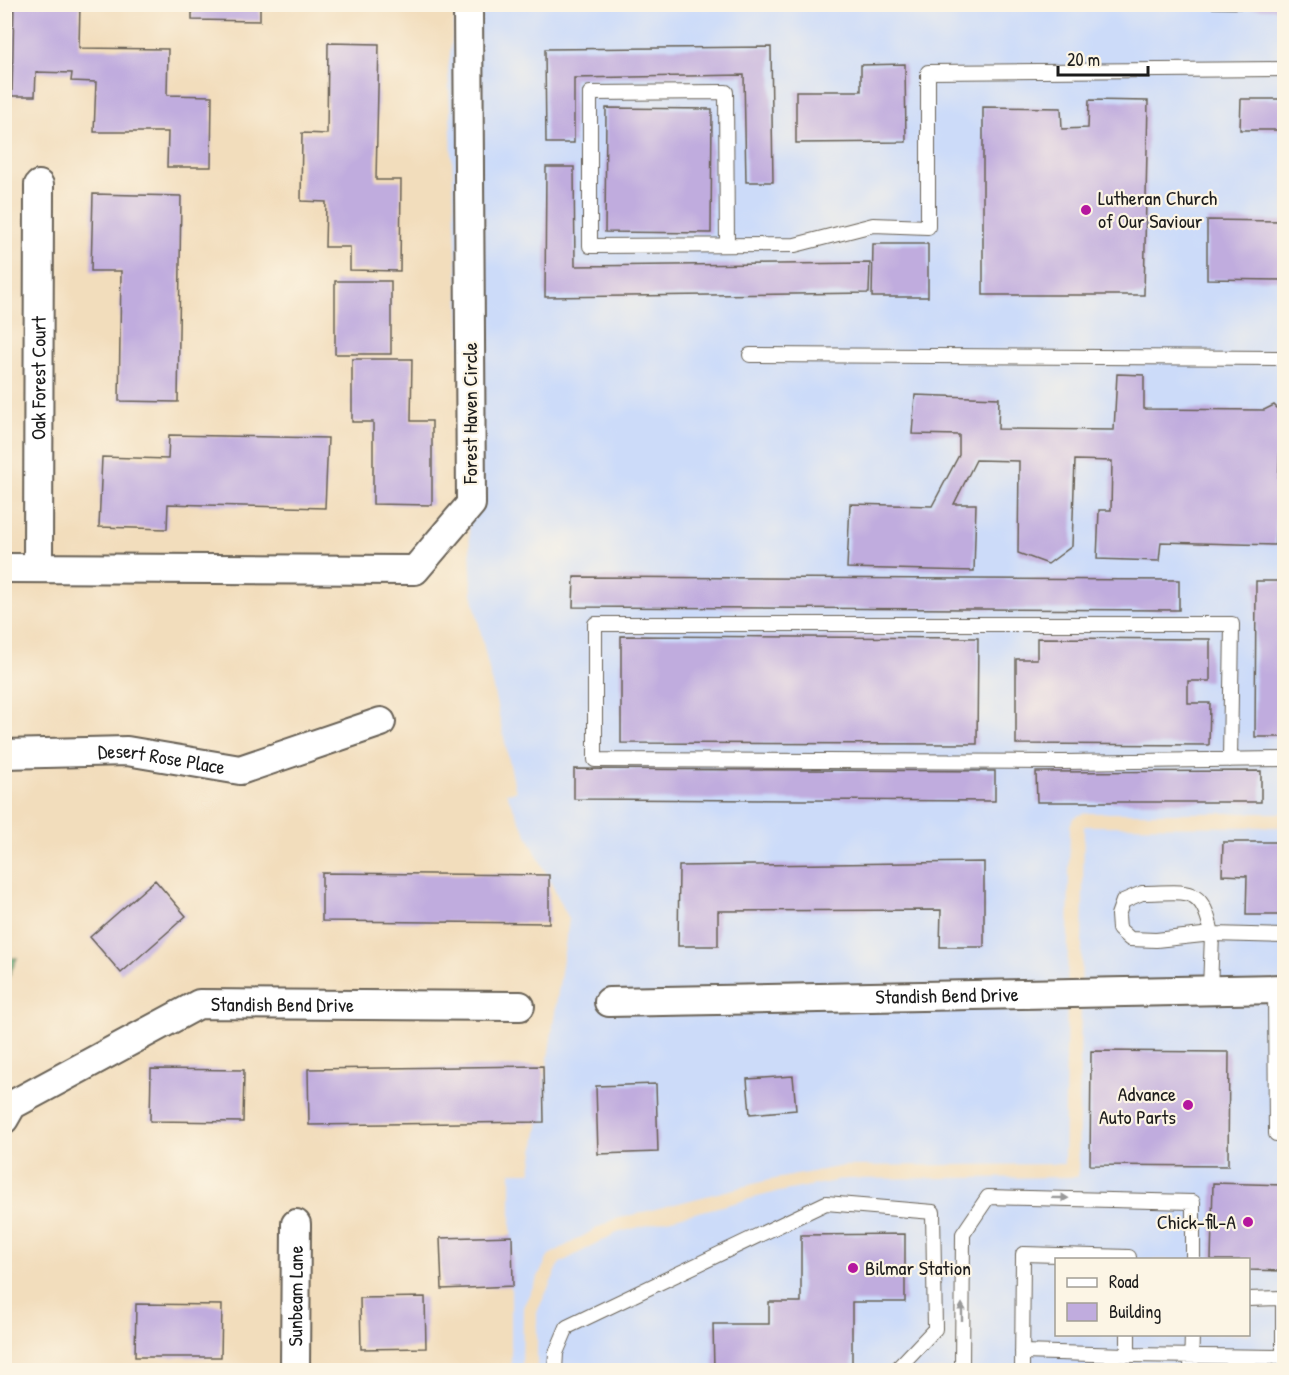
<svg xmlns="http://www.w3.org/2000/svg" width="1289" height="1375" viewBox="0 0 1289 1375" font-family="'Patrick Hand',sans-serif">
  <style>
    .built { fill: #ccdbf9; fill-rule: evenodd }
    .forest { fill: #6bb67e; stroke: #44694d; stroke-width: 1.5 }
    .building { fill: #c0acde }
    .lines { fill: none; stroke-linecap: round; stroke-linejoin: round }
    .service-casing { stroke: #676054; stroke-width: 16 }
    .minor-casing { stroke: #676054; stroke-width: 32 }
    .service { stroke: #fff; stroke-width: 14 }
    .minor { stroke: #fff; stroke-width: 28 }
    .oneway { fill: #999 }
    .poi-dot { fill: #b5179e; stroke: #fcf5e5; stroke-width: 2 }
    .labels { text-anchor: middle; stroke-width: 4.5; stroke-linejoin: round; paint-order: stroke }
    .poi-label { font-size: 20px; fill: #1c1c1c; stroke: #fcf5e5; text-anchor: start }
    .street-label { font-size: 20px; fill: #1c1c1c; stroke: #fcf5e5 }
  </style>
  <rect width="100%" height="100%" fill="#fcf5e5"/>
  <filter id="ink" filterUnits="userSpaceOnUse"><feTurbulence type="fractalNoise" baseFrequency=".0167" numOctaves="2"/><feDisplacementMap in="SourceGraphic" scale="12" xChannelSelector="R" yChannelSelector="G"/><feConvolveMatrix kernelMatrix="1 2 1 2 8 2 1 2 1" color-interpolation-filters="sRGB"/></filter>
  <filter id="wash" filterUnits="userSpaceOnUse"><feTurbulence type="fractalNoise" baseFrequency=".008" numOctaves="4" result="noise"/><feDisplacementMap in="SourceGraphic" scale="24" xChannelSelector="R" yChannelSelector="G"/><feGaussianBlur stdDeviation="1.35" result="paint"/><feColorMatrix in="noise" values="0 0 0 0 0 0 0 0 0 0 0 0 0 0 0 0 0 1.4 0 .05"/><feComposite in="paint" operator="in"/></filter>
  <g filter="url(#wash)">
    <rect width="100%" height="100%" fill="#f2ddbc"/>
    <path class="built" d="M461 4 1284 5V813H1084L1073 818 1070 826 1064 1164 843 1166 765 1181 612 1220 549 1255 523 1307 522 1370H511V1172H531L569 919 506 793 516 792 472 593 448 69 455 17Z
      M1084 826 1284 827V1370H537V1312L560 1263 616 1233 769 1194 846 1179 1078 1177ZM1056 1260H1248V1334H1056Z"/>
    <path class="forest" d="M17 958 5 984V959Z"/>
    <g id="blocks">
      <path class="building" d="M14 4H80L79 48 168 49 167 95 212 96 211 167H167L168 132H94L96 82 71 81 72 73 36 72 35 96H12Z
        M192 4H260V21L192 20Z
        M1187 4H1280V9L1187 8Z
        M328 43 379 44 376 180H401L400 271 350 270V247H325L326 202 301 201 302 133 327 134Z
        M771 47 773 182H746L744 75 574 78V143H546L545 49Z
        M905 64 906 142 796 143V91H861V65Z
        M1241 99H1284V130H1240Z
        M1089 100 1148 101 1144 295H983V107L1061 108 1062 129 1088 128Z
        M606 108 712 109 711 233 605 232Z
        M546 167H574L575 266 870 263 869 293 545 297Z
        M93 194 181 196 178 402 119 401 121 271H91Z
        M1207 220 1284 221V280L1207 279Z
        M873 244H928V297H872Z
        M335 281H391V354H335Z
        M352 359H412L411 421H432V505L373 504V422H352Z
        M1117 374 1144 375V409L1264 410 1274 405 1284 415 1281 426 1275 545 1161 542 1159 561 1097 559 1099 510H1111L1112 461 1075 460 1072 546 1048 564 1018 553 1019 461 976 460 954 504H976L974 571 847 568 850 504 932 506 959 455V435L912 434 915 395 999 398 998 429 1114 430Z
        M169 435 328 438 325 508 168 504 167 529 99 527 102 457 168 459Z
        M574 577 1179 580V610L573 607Z
        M1256 581H1284V737H1255Z
        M621 636 978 638 977 744 621 743Z
        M1037 638 1210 639V681H1188V703H1210L1209 745 1016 744V659H1037Z
        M574 769 995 771V801L574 799Z
        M1261 771V802H1037L1036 772Z
        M1223 842H1284V915H1246L1247 876 1222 875Z
        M984 862V947H940L941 910 718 911V946H678L679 866Z
        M322 873 549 875V923L322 921Z
        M155 880 186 916 121 973 90 937Z
        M1091 1051 1229 1052 1228 1166 1090 1165Z
        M543 1066 544 1122 309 1125 308 1069Z
        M151 1069 244 1070 243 1122 150 1121Z
        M793 1076 796 1110 750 1114 747 1079Z
        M656 1084 658 1152 598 1154 596 1086Z
        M1213 1183 1284 1185V1271L1248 1270V1260H1211Z
        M905 1234V1302H852V1370H714L713 1324H769V1302H801V1235Z
        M512 1236 513 1286 442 1289 440 1238Z
        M425 1297 426 1348 361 1349 360 1298Z
        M136 1304 222 1305 221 1357H135Z"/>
    </g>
  </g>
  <g filter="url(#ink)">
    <use href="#blocks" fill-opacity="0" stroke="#676054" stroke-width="1.5"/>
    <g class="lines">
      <defs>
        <path id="service" d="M727 245 726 92 590 93V246L795 245 873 225 928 227V72L1284 69
          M750 355 1284 358
          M1230 760 1232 624H595V760L1063 762 1284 759
          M1142 893C1186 893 1202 883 1212 934L1156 940 1130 939 1119 929 1118 915 1123 901Z
          M1275 989 1276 1134 1284 1133
          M1210 990 1212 934 1284 936
          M1022 1352 1128 1355V1334
          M1128 1355 1283 1357V1298L1248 1299
          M555 1370 556 1353 567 1327 826 1203 933 1212 935 1329 896 1370
          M962 1370 963 1234 988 1197 1193 1202V1260
          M1022 1370 1023 1254 1129 1257V1260
          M1191 1370 1192 1334"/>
        <g id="minor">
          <path d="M4 568 415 570 471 504 468 4"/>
          <path id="s1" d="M38 568 39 185"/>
          <path id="s2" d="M4 754 127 751 240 770 381 722"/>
          <path id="s3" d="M609 1002 1284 989"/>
          <path id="s4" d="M4 1119 12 1105 199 1004 520 1006"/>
          <path id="s5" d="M295 1370 296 1224"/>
        </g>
      </defs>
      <use href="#service" class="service-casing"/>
      <use href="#minor" class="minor-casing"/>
      <use href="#service" class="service"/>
      <use href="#minor" class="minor"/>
    </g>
    <defs><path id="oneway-solid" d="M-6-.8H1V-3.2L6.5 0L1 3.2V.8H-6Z" transform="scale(1.5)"/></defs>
    <g class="oneway">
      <use href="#oneway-solid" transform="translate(1060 1198) rotate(1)"/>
      <use href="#oneway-solid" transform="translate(962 1312) rotate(-90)"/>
    </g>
  </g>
  <g class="poi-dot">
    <circle cx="1086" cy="210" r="6"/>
    <circle cx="1188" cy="1105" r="6"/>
    <circle cx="1248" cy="1222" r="6"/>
    <circle cx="853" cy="1268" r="6"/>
  </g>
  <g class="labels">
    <g class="poi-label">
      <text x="1098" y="205">Lutheran Church<tspan x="1098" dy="23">of Our Saviour</tspan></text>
      <text x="1176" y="1101" text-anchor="end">Advance<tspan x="1176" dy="23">Auto Parts</tspan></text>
      <text x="1236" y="1229" text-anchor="end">Chick-fil-A</text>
      <text x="865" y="1275">Bilmar Station</text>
    </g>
    <g class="street-label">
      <text dy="7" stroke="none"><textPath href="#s1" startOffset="190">Oak Forest Court</textPath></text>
      <text transform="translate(470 413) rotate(-90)" y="7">Forest Haven Circle</text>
      <text dy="7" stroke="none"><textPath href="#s2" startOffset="158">Desert Rose Place</textPath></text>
      <text dy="7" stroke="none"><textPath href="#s3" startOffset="338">Standish Bend Drive</textPath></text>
      <text dy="7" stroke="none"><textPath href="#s4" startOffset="312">Standish Bend Drive</textPath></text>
      <text dy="7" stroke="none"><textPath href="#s5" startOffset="74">Sunbeam Lane</textPath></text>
    </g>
  </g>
  <rect width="1289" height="1375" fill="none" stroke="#fcf5e5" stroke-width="24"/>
  <rect x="1055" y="1258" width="195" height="78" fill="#fcf5e5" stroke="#a29e95" stroke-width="1.5"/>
  <rect x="1067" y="1278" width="30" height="9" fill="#ffffff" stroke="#a29e95" stroke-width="1.5"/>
  <text x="1109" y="1288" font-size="18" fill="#1c1c1c">Road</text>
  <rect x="1067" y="1303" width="30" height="18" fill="#c0acde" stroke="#a29e95" stroke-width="1.5"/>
  <text x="1109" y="1318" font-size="18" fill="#1c1c1c">Building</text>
  <path d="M1058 66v9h90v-9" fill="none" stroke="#1c1c1c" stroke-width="3"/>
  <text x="1067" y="66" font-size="18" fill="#1c1c1c" stroke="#fcf5e5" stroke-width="4.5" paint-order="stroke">20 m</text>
</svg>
